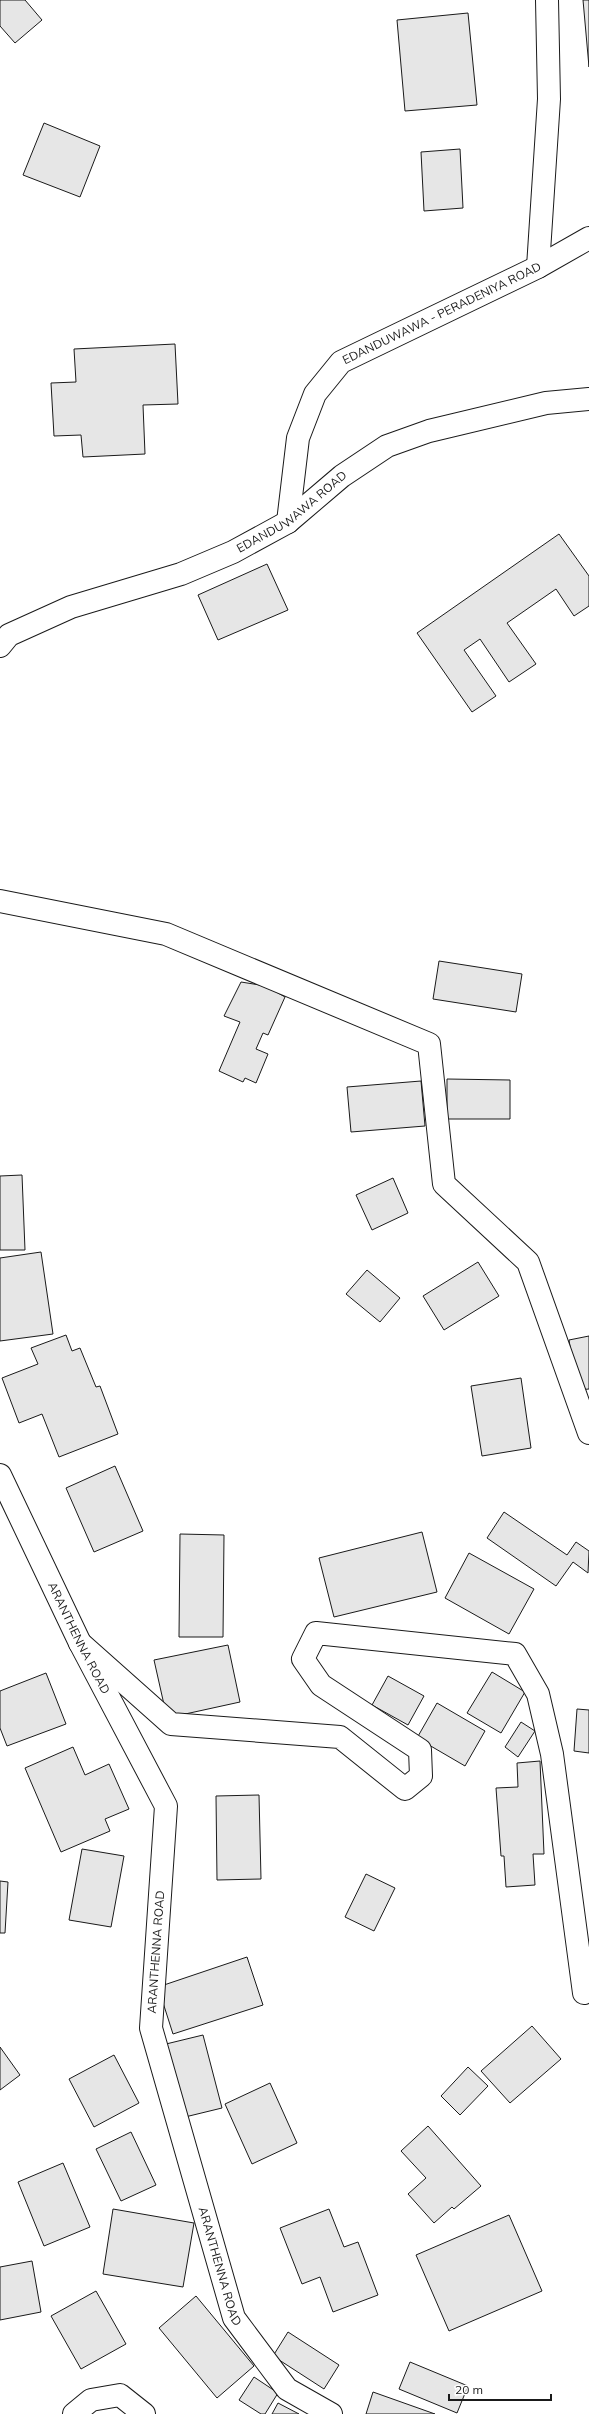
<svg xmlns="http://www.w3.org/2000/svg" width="589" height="2414" viewBox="0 0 589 2414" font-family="Mulish,sans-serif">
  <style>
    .building { fill: #e6e6e6; stroke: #1a1a1a }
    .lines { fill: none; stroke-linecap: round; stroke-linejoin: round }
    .minor-casing { stroke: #1a1a1a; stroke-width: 24 }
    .minor { stroke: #fff; stroke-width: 22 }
    .labels { text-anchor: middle; stroke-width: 3; stroke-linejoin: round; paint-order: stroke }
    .street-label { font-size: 12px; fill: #1a1a1a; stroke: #fff }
  </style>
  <rect width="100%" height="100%" fill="#fff"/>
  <path class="building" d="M0 0H25L42 20 15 43 0 26Z
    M583 0H589V67Z
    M468 13 477 105 405 111 397 20Z
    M44 123 100 146 80 197 23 175Z
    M460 149 463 208 424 211 421 152Z
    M175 344 178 404 143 405 145 454 83 457 81 435 54 436 51 383 76 382 74 349Z
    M559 534 589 576V606L574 616 556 589 507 623 536 664 509 682 480 639 464 650 496 696 472 712 417 633Z
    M267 564 288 610 218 640 198 595Z
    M439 961 522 974 516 1012 433 999Z
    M241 982 266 986 285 997 268 1035 263 1033 256 1049 268 1054 256 1083 245 1078 243 1082 219 1071 240 1022 224 1016Z
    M447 1079 510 1080V1119H447Z
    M421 1081 425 1126 351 1132 347 1087Z
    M22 1175 25 1250H0V1176Z
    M393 1178 408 1213 372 1230 356 1195Z
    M41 1252 53 1334 0 1341V1258Z
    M478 1262 499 1296 444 1330 423 1296Z
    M367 1270 400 1298 380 1322 346 1294Z
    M66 1335 72 1351 80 1348 96 1387 100 1386 118 1434 59 1457 42 1414 19 1423 2 1378 38 1364 31 1348Z
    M589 1336V1389L577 1390 569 1340Z
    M521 1378 531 1448 482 1456 471 1386Z
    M115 1466 143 1531 94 1552 66 1488Z
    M504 1512 567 1555 576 1542 589 1551 588 1573 573 1562 556 1586 487 1538Z
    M422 1532 437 1592 334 1617 319 1558Z
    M180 1534 224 1535 223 1637H179Z
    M469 1553 534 1589 509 1634 445 1598Z
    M228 1645 240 1702 167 1718 154 1660Z
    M492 1672 525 1692 501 1733 467 1713Z
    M46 1673 66 1724 7 1746 0 1728V1691Z
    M388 1676 424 1696 408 1725 372 1705Z
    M437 1703 485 1731 465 1766 417 1738Z
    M577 1709 589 1710V1753L574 1751Z
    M521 1722 535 1731 518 1757 505 1747Z
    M73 1747 85 1775 109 1764 129 1809 105 1819 110 1831 61 1852 25 1768Z
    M540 1761 544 1854H533L535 1885 506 1887 504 1856H501L496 1788 518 1787 517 1763Z
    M259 1795 261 1879 217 1880 216 1796Z
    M82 1849 124 1856 111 1927 69 1920Z
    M366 1874 395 1888 374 1931 345 1917Z
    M0 1881 8 1882 5 1933H0Z
    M247 1957 263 2005 173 2034 158 1987Z
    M532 2026 561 2059 510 2103 481 2071Z
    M203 2035 222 2108 185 2117 166 2044Z
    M0 2047 20 2075 0 2090Z
    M114 2055 139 2103 94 2127 69 2079Z
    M468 2067 488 2086 460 2115 441 2096Z
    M270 2083 297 2143 252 2164 225 2104Z
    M428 2126 481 2186 454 2209 452 2207 434 2223 408 2194 426 2178 401 2151Z
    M131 2132 156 2185 121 2201 96 2149Z
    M63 2163 90 2227 44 2246 18 2182Z
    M113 2209 194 2223 183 2287 103 2274Z
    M329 2209 344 2247 358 2242 378 2295 333 2312 320 2277 302 2284 280 2228Z
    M509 2215 542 2291 449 2331 416 2255Z
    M32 2261 41 2312 0 2320V2267Z
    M96 2291 126 2344 81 2369 51 2316Z
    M196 2296 254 2366 217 2398 159 2328Z
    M288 2332 339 2365 324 2389 273 2356Z
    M410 2362 468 2386 457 2413 399 2389Z
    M254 2377 278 2393 265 2414H261L239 2400Z
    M373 2392 435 2414H366Z
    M278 2403 299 2414H272Z"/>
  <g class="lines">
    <defs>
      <g id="minor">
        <path d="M538 267 549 99 547 0"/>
        <path id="s1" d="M288 522 298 438 315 394 341 362 538 267 589 238"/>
        <path id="s2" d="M0 646 9 635 71 607 181 574 233 552 288 522 342 476 387 446 429 431 546 403 589 399"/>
        <path d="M0 901 166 934 429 1044 444 1184 528 1262 589 1433"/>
        <path id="s3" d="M0 1475 80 1643 166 1806 151 2028 234 2318 287 2389 331 2414"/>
        <path d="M80 1643 171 1724 340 1737 405 1789 421 1776 420 1750 321 1685 303 1659 316 1633 515 1654 538 1694 552 1754 584 1993 589 1991"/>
        <path d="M74 2414 91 2400 120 2395 144 2414"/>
      </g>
    </defs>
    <use href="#minor" class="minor-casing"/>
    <use href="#minor" class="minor"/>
  </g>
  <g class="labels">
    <g class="street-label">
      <text dy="4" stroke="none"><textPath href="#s1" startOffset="285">EDANDUWAWA - PERADENIYA ROAD</textPath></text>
      <text dy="4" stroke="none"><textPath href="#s2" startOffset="325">EDANDUWAWA ROAD</textPath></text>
      <text dy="4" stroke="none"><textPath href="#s3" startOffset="181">ARANTHENNA ROAD</textPath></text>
      <text transform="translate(156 1952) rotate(-86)" y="4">ARANTHENNA ROAD</text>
      <text dy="4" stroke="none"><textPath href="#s3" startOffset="841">ARANTHENNA ROAD</textPath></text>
    </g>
  </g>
  <path d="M449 2394v6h102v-6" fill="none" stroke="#1a1a1a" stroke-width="2"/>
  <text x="455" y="2394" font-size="12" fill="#1a1a1a" stroke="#ffffff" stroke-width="3" paint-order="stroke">20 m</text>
</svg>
